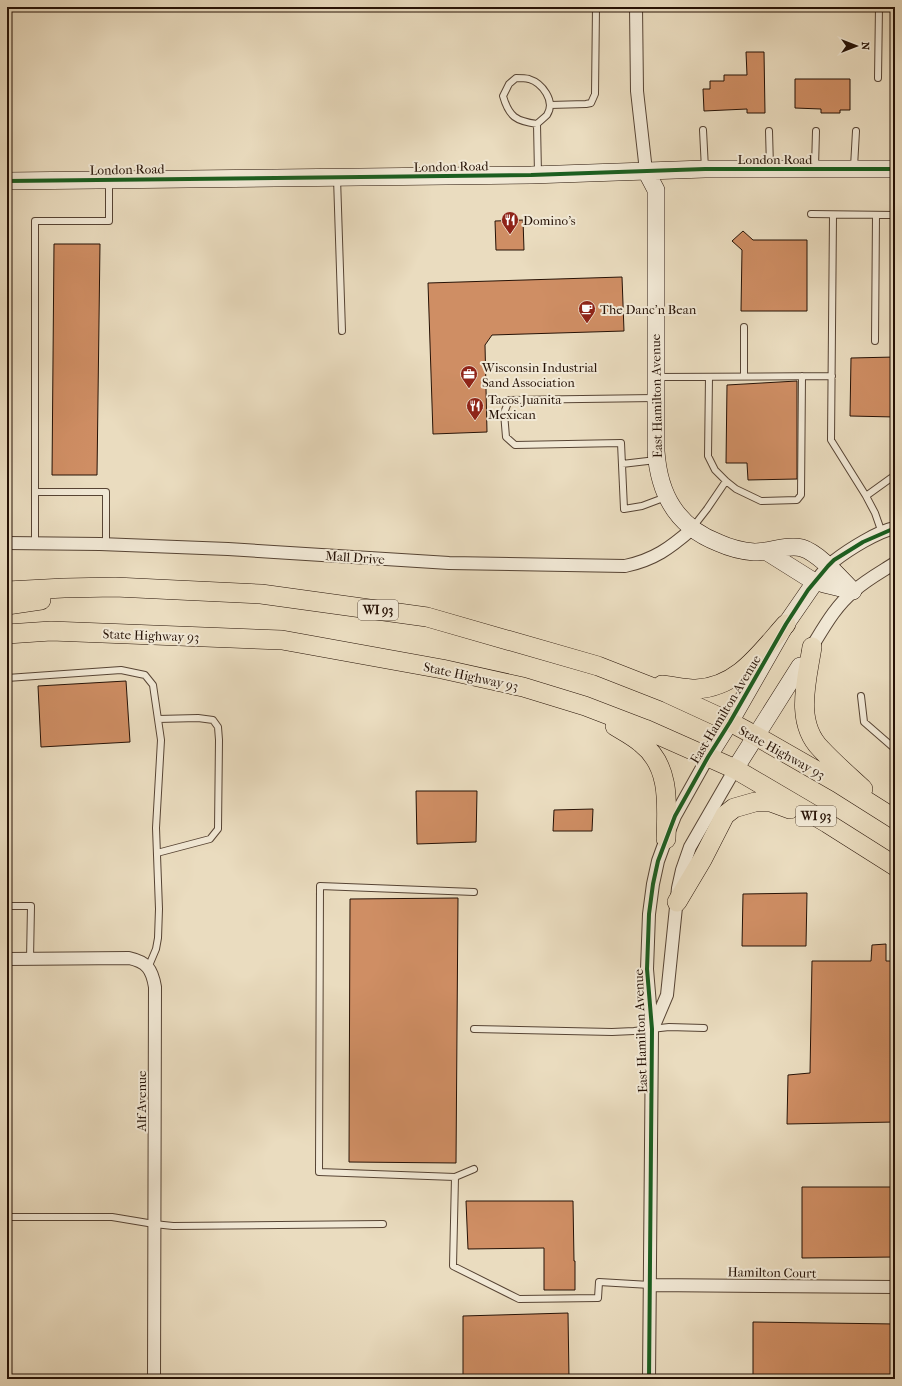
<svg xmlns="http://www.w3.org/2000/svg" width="902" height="1386" viewBox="0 0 902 1386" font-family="'IM FELL French Canon',serif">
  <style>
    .building { fill: #cf8e64; stroke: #261206 }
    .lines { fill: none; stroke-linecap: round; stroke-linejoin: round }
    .lane-casing { stroke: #574434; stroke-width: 8 }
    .street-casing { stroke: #574434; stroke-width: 14 }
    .secondary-casing { stroke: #261206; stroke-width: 18 }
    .primary-casing { stroke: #261206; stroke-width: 20 }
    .lane { stroke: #f1e8d5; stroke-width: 6 }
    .street { stroke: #f1e8d5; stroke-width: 12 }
    .secondary { stroke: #f1e8d5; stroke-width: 17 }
    .primary { stroke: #eadcbf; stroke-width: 19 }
    .cycleway-casing { stroke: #f1e8d5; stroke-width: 6 }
    .cycleway { stroke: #1b5e20; stroke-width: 4 }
    .labels { text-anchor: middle; stroke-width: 4; stroke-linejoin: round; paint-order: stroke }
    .shield { fill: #f1e8d5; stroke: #635244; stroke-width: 1 }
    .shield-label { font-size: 12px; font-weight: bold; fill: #261206 }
    .street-label { font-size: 13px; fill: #261206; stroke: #f1e8d5 }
    .poi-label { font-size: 13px; fill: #261206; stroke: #f1e8d5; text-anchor: start }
  </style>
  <rect width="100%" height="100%" fill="#eadcbf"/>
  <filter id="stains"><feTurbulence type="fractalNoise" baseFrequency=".005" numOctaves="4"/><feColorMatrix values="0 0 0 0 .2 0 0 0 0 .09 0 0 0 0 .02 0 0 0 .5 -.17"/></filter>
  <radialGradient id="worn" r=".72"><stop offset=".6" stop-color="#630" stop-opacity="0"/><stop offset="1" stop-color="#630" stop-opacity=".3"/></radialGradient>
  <path class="building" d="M746 52H764L765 113H747V109L704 111 703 89H710V81H724V75H747Z
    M795 79H850V110H840V113H821V109L795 108Z
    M523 220 524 250H496L495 221Z
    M743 231 753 240H807V311H741L742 250 732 241Z
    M54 244H100L97 475H52Z
    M622 277 624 331 492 335 485 345 487 432 433 434 428 283Z
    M895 357V417L850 416 851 358Z
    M797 381V479L748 480 747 463H726L727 385Z
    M126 681 130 742 41 747 38 686Z
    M416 791H477L476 842 417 844Z
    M593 809 592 831H553L554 810Z
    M807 893 806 946H742L743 894Z
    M458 898 456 1163 349 1162 350 899Z
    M886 944V961H895V1122L787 1124 788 1075 810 1073 812 961H871L872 945Z
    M802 1187H895V1257L802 1258Z
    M466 1201H573L574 1261H575V1290H544V1248L468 1249Z
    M568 1313 569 1379H463V1316Z
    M753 1322 895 1324V1379H753Z"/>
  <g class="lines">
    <defs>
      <path id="lane" d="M878 78 879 7
        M550 105 586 104 591 103 595 94 596 7
        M537 124C516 121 509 117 503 96L509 84 516 78C520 78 525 78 529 79 542 83 556 101 547 115 544 118 540 121 537 124L538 174
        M703 130 705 169
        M769 131 770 167
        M815 167 816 131
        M854 167 856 131
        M337 178 342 331
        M7 195 9 183
        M811 214 895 215
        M833 215 831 440 866 496
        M875 341 876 215
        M744 376V327
        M657 377 832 376
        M709 377 708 456 715 470 726 481 736 489 761 501 797 500 801 495 802 376
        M655 398 509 400 504 413 506 437 515 445 621 443 624 509 642 506 666 497
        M622 464 656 460
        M35 492H106V544
        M693 527 707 509 726 481
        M882 533 875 513 866 496 891 478H895
        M35 544V221H109V181
        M7 678 121 670 145 675 153 685 161 740 156 828 159 909 158 938 156 949 148 968
        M861 696 864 722 895 749
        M157 853 210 839 218 829 219 740 218 727 213 720 198 718 158 719
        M474 892 320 886 319 1172 455 1177 474 1169
        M7 906H31L30 959
        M474 1029 612 1032 634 1031 669 1027 704 1028
        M455 1177 453 1266 519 1299 598 1298 599 1282 650 1285
        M7 1217H112L154 1224 173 1226 383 1224"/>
      <path id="street" d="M636 7 637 91 646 171
        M7 543 100 544 228 549 449 563 625 566C654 560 670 548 692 529
        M815 582C821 574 827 567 834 561 848 550 878 531 895 528
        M808 653C822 631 834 607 854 591 866 580 881 572 895 563
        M7 959 129 958C147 962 152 969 155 987L154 1379
        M653 1028 667 995 675 917 678 888 682 870 690 847 735 769
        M650 1285 895 1287
        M649 1379 652 1029 647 969 649 914 653 884 658 861 666 839 675 816 708 757"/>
      <path id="secondary" d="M646 171 656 190V451C659 495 677 527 719 543 730 548 742 551 754 552 769 552 788 544 802 548 819 553 841 579 853 591
        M7 181 531 175 705 169H895
        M767 552 810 579 824 584 853 591
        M708 757 730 722 786 624 815 582
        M735 769 800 666"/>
      <path id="primary" d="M7 591 64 588 115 587 261 594 427 617 598 666 667 693 730 722 756 736 838 783 895 819
        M7 605 41 600
        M7 634 51 631 282 640 442 669 523 687 585 706 645 729 735 769 827 823 895 866
        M812 647C807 680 794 722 821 749 834 763 849 776 863 789
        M662 685C673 686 685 689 696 689 738 687 760 653 786 624
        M615 726C623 731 633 736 641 743 671 766 667 805 666 839
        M677 902 702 860 725 815 734 808 755 802H771L790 809"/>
    </defs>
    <use href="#lane" class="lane-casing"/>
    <use href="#street" class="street-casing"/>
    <use href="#secondary" class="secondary-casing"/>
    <use href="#primary" class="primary-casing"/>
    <use href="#lane" class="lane"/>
    <use href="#street" class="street"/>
    <use href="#secondary" class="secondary"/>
    <use href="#primary" class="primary"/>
    <defs>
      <path id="cycleway" d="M7 181 531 175 705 169H895
        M649 1379 652 1029 647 969 649 914 653 884 658 861 675 816 708 757 730 722 786 624 808 590 828 566 834 560 863 542 895 528"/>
    </defs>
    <use href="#cycleway" class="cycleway-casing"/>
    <use href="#cycleway" class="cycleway"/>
  </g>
  <defs>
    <symbol id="restaurant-pin" viewBox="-11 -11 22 30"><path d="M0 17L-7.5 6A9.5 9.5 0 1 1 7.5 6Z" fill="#8f2418" stroke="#f1e8d5"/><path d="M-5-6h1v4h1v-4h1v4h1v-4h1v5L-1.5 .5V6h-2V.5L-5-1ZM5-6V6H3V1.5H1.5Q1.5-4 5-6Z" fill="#fff"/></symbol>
    <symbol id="cafe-pin" viewBox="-11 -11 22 30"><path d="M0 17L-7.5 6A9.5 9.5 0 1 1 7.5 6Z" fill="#8f2418" stroke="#f1e8d5"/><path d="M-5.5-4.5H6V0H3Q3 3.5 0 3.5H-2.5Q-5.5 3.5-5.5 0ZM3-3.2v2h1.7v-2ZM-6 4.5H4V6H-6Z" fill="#fff"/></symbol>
    <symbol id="office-pin" viewBox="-11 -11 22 30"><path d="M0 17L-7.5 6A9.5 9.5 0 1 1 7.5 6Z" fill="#8f2418" stroke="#f1e8d5"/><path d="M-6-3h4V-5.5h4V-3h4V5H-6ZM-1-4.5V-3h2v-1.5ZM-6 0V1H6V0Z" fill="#fff"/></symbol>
  </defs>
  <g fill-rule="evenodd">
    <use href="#restaurant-pin" x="500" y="210" width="20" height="27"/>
    <use href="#cafe-pin" x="577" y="299" width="20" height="27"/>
    <use href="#office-pin" x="459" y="364" width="20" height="27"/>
    <use href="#restaurant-pin" x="465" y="396" width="20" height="27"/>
  </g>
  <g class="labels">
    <g class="shield">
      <rect x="358" y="600" width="40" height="20" rx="3"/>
      <rect x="796" y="806" width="40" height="20" rx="3"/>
    </g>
    <g class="shield-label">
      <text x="378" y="614">WI 93</text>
      <text x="816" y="820">WI 93</text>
    </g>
    <g class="street-label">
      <text x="775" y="164">London Road</text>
      <text transform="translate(451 166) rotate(-1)" y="5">London Road</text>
      <text transform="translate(127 169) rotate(-1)" y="5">London Road</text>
      <text transform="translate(656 396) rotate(-91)" y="5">East Hamilton Avenue</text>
      <text transform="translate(355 557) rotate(4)" y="5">Mall Drive</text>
      <text transform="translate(151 635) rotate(2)" y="5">State Highway 93</text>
      <text transform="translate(471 676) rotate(12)" y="5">State Highway 93</text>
      <text transform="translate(725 709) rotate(-59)" y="5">East Hamilton Avenue</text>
      <text transform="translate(782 752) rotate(29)" y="5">State Highway 93</text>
      <text transform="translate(640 1031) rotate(-92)" y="5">East Hamilton Avenue</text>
      <text transform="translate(141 1101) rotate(-90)" y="5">Alf Avenue</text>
      <text transform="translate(772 1272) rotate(1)" y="5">Hamilton Court</text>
    </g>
    <g class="poi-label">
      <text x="523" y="225">Domino's</text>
      <text x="600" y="314">The Danc'n Bean</text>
      <text x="482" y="372">Wisconsin Industrial<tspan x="482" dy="15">Sand Association</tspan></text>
      <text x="488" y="404">Tacos Juanita<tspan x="488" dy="15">Mexican</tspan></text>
    </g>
  </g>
  <rect width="902" height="1386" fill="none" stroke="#eadcbf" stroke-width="24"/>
  <rect x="8" y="8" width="886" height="1370" fill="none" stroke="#261206" stroke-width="2"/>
  <rect x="12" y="12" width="878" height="1362" fill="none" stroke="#261206"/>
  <g transform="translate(856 46) rotate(90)" stroke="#f1e8d5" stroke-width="3" paint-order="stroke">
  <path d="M0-3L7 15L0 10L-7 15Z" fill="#261206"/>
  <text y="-6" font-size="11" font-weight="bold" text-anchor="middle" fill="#261206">N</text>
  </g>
  <rect width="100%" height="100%" filter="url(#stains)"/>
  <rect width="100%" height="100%" fill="url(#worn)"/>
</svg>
